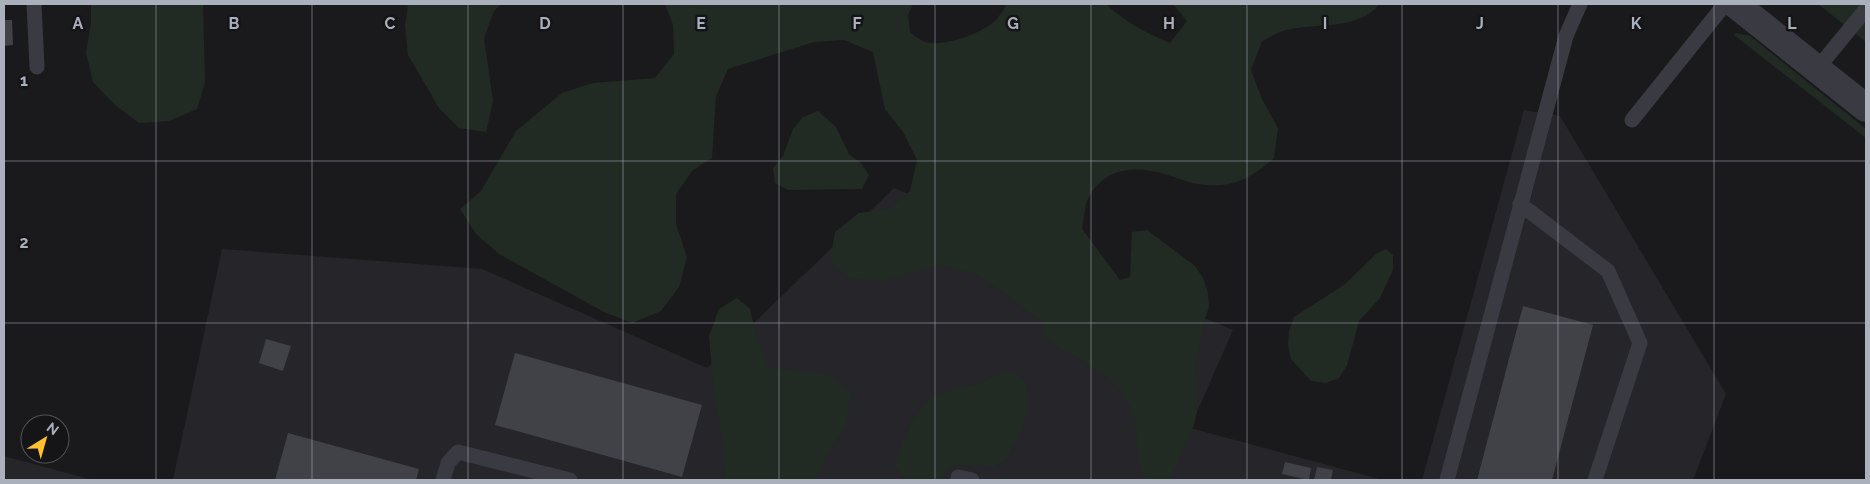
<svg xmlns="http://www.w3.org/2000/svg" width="1870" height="484" viewBox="0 0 1870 484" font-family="Raleway,sans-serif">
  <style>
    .built { fill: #262529 }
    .green { fill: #212b23 }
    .building { fill: #414247 }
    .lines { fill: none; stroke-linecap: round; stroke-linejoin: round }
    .lane { stroke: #3a3b42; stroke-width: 15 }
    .street { stroke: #3a3b42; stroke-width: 28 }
    .grid { fill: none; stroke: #abb0bd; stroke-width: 1; stroke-opacity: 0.55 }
    .grid-label { font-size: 16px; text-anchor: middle; font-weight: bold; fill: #abb0bd; stroke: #151517; stroke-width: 5; stroke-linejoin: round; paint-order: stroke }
  </style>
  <rect width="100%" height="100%" fill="#1a1a1c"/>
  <path class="built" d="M1524 110 1560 116 1726 394 1693 480H1422Z
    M894 188 1233 330 1190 428 1383 480H173L222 249 482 269 707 368Z
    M4 456 93 480H4Z"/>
  <path class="green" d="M91 4H203L205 82 197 109 169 121 139 123 115 105 93 82 86 53 91 23Z
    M408 4H501L494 11 484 38 493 101 486 132 459 128 439 108 408 55 405 26Z
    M665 4H913L908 15 910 32C914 35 918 39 923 41 940 49 984 33 996 20 1000 15 1004 9 1007 4H1106C1125 22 1146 33 1170 43L1187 21 1173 4H1380C1358 30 1321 23 1291 29 1281 30 1271 37 1262 41L1251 70 1262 99 1278 128 1274 158C1257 172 1244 183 1220 185 1197 187 1185 180 1164 174 1134 165 1103 168 1088 199 1084 207 1084 220 1082 229L1120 280 1130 277 1132 232 1147 230 1195 266 1203 278 1208 293 1209 307 1204 322 1195 367 1197 411 1194 425 1170 480H1147C1135 464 1138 448 1136 429 1135 420 1130 407 1126 399 1111 369 1066 357 1041 334L1045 325 999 289 971 273 941 265 882 281 850 279 830 261 835 232 859 213 889 209 910 191 917 160 903 132 885 109 873 52 844 40 814 42 728 69 716 96 712 158 693 170 676 194V224L687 257 679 287 661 311 632 323 604 312 499 254 476 234 460 209 481 191 516 131 562 93 593 83 655 78 674 54 673 25Z
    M1818 4H1866V42Z
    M1736 33 1750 36 1866 129V138L1734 35Z
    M818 111 836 127 849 154 861 163 869 175 862 189 788 190 775 183 773 168 783 156 793 129 803 117Z
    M1386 249 1393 255V270L1380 298 1359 321 1347 365 1339 378 1326 383 1311 381 1291 359 1288 345 1289 331 1294 317 1344 285 1376 254Z
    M737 298 750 309 757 339 769 367 830 374 851 395 846 426 828 452 816 480H725L724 451 714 392 709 336 719 309Z
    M1000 372H1014L1026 382 1030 405 1021 432 1007 459 995 467 964 465 949 467 941 480H905L894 464C902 444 913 410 932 398 944 390 958 388 972 385 982 383 992 376 1000 372Z"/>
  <path class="building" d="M4 20H12L13 45 4 46Z
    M1523 306 1593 325 1552 480H1477Z
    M266 339 291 346 283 371 259 363Z
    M515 353 702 405 682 477 495 425Z
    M288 433 419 469 416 480H275Z
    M1285 462 1311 468 1309 480 1282 474Z
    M1317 467 1333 470 1331 480H1314Z"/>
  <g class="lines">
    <path class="lane" d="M34 4 37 67
      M1817 69 1866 9
      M1632 120 1725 4
      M1520 204 1608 271 1640 343 1595 480
      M443 480 448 463 458 452 570 480
      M958 480V477L972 480
      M1447 480 1566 36 1580 4"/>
    <path class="street" d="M1735 4 1866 108"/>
  </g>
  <path class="grid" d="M156 4V480M312 4V480M468 4V480M623 4V480M779 4V480M935 4V480M1091 4V480M1247 4V480M1402 4V480M1558 4V480M1714 4V480M4 161H1866M4 323H1866"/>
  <g class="grid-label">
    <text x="78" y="29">A</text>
    <text x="234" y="29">B</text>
    <text x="390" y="29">C</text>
    <text x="545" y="29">D</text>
    <text x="701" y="29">E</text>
    <text x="857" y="29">F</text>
    <text x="1013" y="29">G</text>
    <text x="1169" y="29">H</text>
    <text x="1325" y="29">I</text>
    <text x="1480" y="29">J</text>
    <text x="1636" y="29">K</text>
    <text x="1792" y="29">L</text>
    <text x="24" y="86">1</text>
    <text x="24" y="248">2</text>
  </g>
  <rect width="1870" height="484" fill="none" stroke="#abb0bd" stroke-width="10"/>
  <g transform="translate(45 439) rotate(37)"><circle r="24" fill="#151517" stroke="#515359"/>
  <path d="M0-4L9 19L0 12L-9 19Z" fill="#ffbf2f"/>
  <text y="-8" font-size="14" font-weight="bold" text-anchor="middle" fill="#abb0bd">N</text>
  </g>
</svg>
